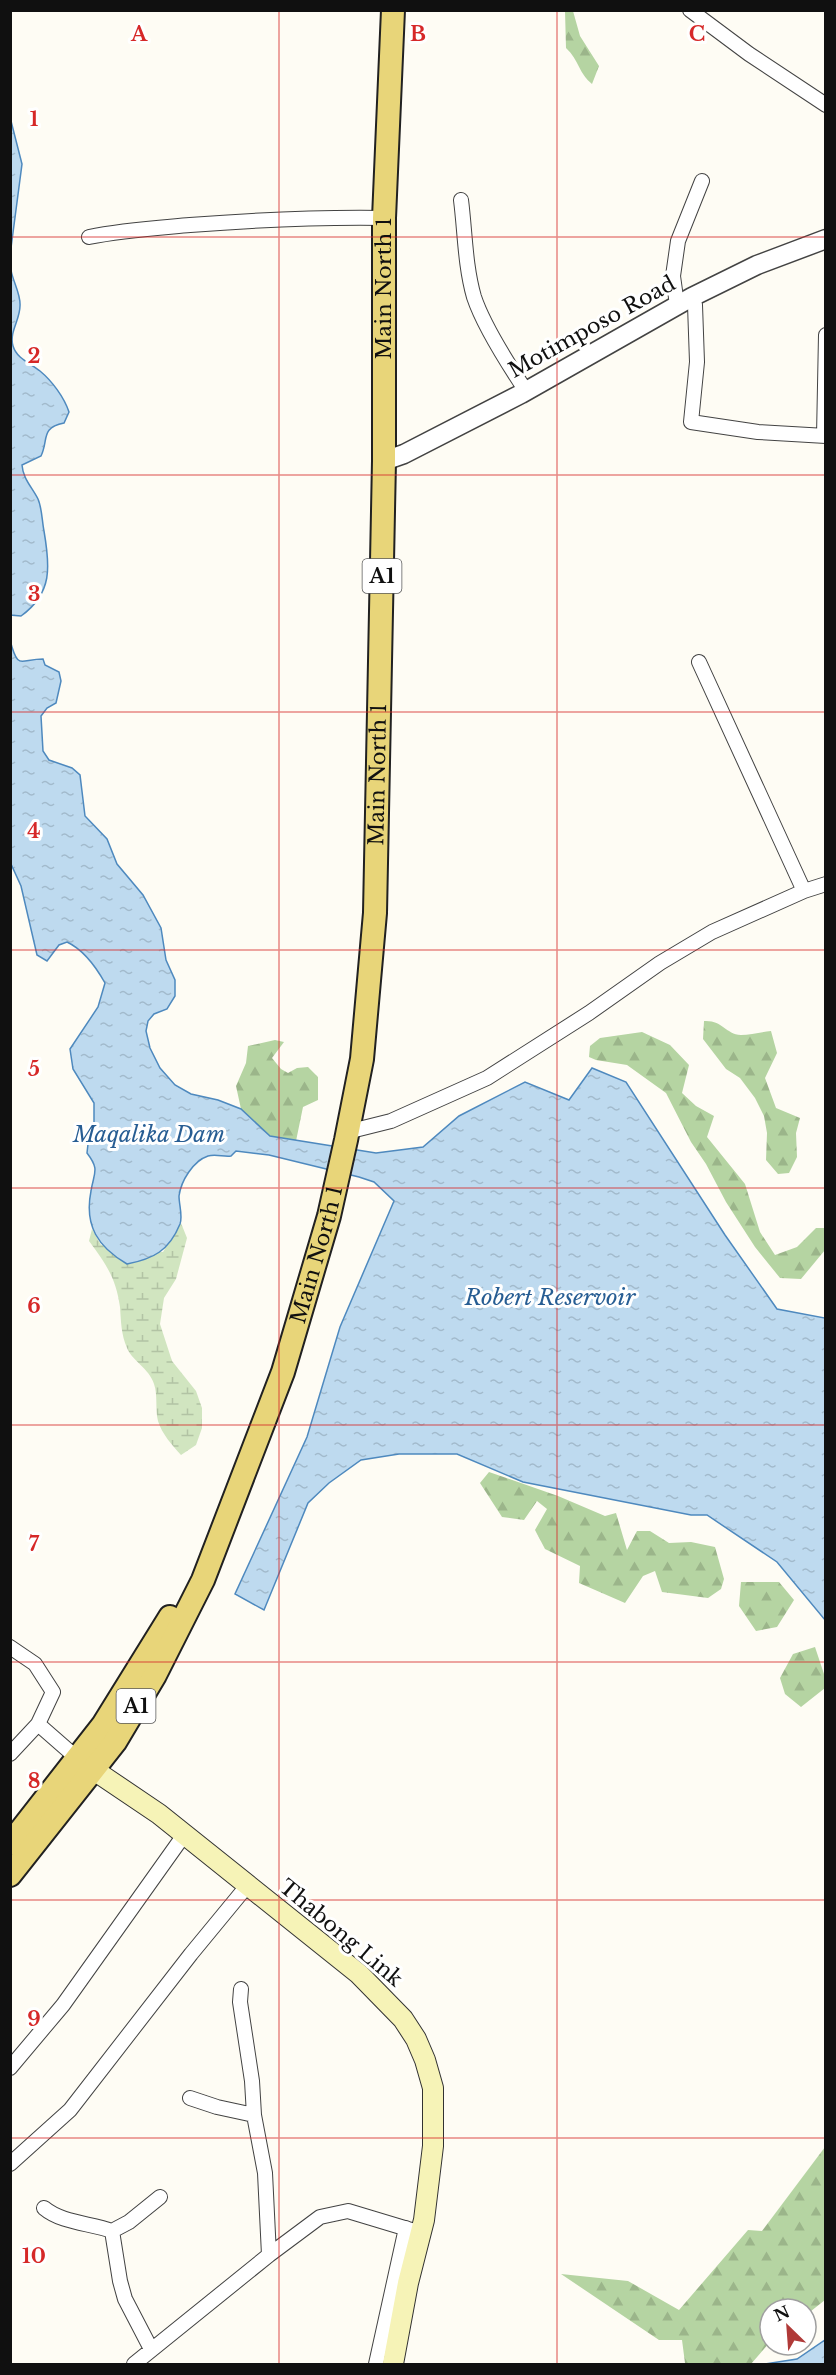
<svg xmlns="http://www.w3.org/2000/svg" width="836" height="2375" viewBox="0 0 836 2375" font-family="'Libre Baskerville',serif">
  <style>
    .forest { fill: url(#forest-firs) }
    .wetland { fill: url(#wetland-marsh) }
    .water { fill: url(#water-ripples); stroke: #4e89be; stroke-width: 1.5 }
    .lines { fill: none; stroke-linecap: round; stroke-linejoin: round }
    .minor-casing { stroke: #434343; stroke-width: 16 }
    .tertiary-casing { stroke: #434343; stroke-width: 21 }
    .secondary-casing { stroke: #323232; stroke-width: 22 }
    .primary-casing { stroke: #212121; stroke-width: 26 }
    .minor { stroke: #fff; stroke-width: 14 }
    .tertiary { stroke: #fff; stroke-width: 18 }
    .secondary { stroke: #f6f3b7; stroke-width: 20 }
    .primary { stroke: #e8d579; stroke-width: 22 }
    .grid { fill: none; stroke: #d62828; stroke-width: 1.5; stroke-opacity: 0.55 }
    .labels { text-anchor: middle; stroke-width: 6; stroke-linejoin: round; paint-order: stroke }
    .shield { fill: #fff; stroke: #585858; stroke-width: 1.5 }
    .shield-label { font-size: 20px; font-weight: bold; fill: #101010 }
    .street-label { font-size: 21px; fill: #101010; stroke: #fff }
    .water-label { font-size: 22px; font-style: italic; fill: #275d93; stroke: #fff }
    .grid-label { font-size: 20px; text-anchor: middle; font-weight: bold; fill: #d62828; stroke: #fff; stroke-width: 6; stroke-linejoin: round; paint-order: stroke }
  </style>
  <defs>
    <pattern id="forest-firs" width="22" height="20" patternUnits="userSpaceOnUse" patternTransform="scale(1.5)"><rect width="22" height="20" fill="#b5d4a2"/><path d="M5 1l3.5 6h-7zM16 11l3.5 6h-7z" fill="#9bb58a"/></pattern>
    <pattern id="wetland-marsh" width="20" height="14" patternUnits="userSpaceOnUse" patternTransform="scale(1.5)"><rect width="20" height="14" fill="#d1e5c0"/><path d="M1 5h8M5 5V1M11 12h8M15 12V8" fill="none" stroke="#b2c3a4"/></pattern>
    <pattern id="water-ripples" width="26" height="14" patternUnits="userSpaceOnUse" patternTransform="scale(1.5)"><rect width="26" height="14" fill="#bedaef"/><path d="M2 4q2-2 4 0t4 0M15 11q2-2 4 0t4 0" fill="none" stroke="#a2bacc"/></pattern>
  </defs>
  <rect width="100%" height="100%" fill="#fefcf4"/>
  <path class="forest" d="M565 11H573L580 36 599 66 592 84C579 74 579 60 566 48Z
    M704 1021C723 1020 725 1034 741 1035 750 1035 762 1032 771 1031L777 1053 765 1078 776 1108 800 1118 796 1133 797 1157 789 1173 778 1174 766 1160 767 1133 764 1116 755 1098 740 1078 726 1069 703 1039Z
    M642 1032 670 1045 689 1065 682 1093 696 1106 714 1116 707 1137 745 1184 760 1232 775 1255 797 1247 816 1228H825V1250L801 1279 780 1278 755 1247 726 1202 706 1164 691 1142 666 1093 627 1065 596 1060 589 1057 590 1046 600 1038Z
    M275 1040 284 1042 272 1058 281 1069 288 1073 297 1068 308 1067 318 1077V1100L303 1107 296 1141 269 1136 241 1109 236 1086 246 1063 248 1046Z
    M489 1472 558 1496 605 1516 616 1513 627 1550 637 1531H650L669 1543 691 1542 715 1547 724 1579 721 1589 708 1598 662 1592 655 1571 643 1576 625 1603 579 1583 580 1566 545 1549 535 1530 547 1509 537 1501 524 1520 502 1517 480 1483Z
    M741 1582H779L794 1600 777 1627 756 1631 739 1606Z
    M815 1647 824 1674 825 1672V1688L801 1707 785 1694 780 1678 793 1654Z
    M825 2147V2300L806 2315V2309H770V2342L751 2364 685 2363 682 2340H659L561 2274 628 2281 679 2310 748 2230 762 2231Z"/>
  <path class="wetland" d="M181 1223 187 1238 176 1279 164 1298 160 1324 172 1361 196 1391 202 1408V1428L196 1445 181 1455C172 1445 162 1434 158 1421 155 1409 158 1395 154 1384 149 1368 133 1362 127 1348 121 1334 121 1321 120 1307 116 1278 106 1264 89 1241L92 1229 101 1245 163 1252Z"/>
  <path class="water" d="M11 121 22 164 11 248Z
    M11 270C13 282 21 294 20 306 20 320 9 332 13 346 17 359 30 363 40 371 52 381 64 397 69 412L64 423C40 428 49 439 41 456L22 465C23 479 32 487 38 499 42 508 42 521 44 531 50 566 53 593 21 616L10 615Z
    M10 640C18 671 20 659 43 659L45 665 59 672 61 681 56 703 47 708 41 716 43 751 49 760 72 768 80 775 85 816 107 839 117 864 143 895 161 928 166 960 175 980V996L167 1009 154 1014 148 1021 146 1031 150 1048 160 1068 175 1085 191 1094 218 1100 241 1109 270 1136 376 1153 423 1147 459 1116 525 1082 569 1100 592 1068 626 1082 725 1235 777 1309 825 1318V1620L777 1562 707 1515H691L523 1482 457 1454H399L361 1460 329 1483 308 1503 264 1610 235 1594 307 1437 340 1327 394 1201 374 1182 359 1177 269 1155 236 1151 231 1156C224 1157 216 1154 208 1156 193 1161 181 1181 179 1196 179 1205 183 1216 180 1224 169 1251 153 1259 127 1264 98 1247 84 1226 91 1191 94 1172 100 1170 87 1153L89 1135 94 1123V1103L73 1069 70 1049 98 1007 105 983C96 967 84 950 67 942L59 945 47 961 37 955 21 886 11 864Z
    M825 2340V2364H765L797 2359Z"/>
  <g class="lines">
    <defs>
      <path id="minor" d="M690 10 749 54 826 105
        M461 200C465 231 465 266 474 297 484 327 508 364 526 391
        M89 237C122 230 156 228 190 225 255 220 319 217 384 218
        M692 297 695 305 697 362 691 422 758 432 826 436
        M677 305 673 276 678 241 702 181
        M824 436 826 335
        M699 662 804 891
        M347 1132 391 1121 487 1078 589 1013 660 963 712 932 804 891 826 884
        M10 1647 35 1664 53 1692 38 1724 78 1759
        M10 1754 38 1724
        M241 1989 240 2002 252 2081 254 2115 265 2173 269 2255
        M10 2068 63 2005 184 1835
        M190 2098 217 2107 254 2115
        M10 2164 70 2110 191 1954 247 1886
        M44 2208C62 2223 90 2223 112 2231L129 2222 160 2197
        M112 2231 120 2281 125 2299 151 2349
        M134 2364 269 2255 320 2217 348 2211 421 2233
        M376 2364 406 2228"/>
      <path id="tertiary" d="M384 461 404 454 521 394 692 297 757 265 826 239"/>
      <path id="secondary" d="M82 1762 159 1814 359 1974 403 2019 416 2039 425 2060 433 2088V2146L424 2220 408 2283 393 2364"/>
      <g id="primary">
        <path d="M10 1844 103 1725 170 1617"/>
        <path id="s1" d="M10 1875 115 1742 155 1675 203 1580 283 1372 329 1216 346 1140 362 1059 375 913 384 461V218L393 10"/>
      </g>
    </defs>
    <use href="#minor" class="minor-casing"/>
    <use href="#tertiary" class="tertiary-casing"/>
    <use href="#secondary" class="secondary-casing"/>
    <use href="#primary" class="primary-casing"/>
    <use href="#minor" class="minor"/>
    <use href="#tertiary" class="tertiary"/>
    <use href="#secondary" class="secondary"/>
    <use href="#primary" class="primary"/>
  </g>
  <path class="grid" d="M279 10V2364M557 10V2364M10 237H826M10 475H826M10 712H826M10 950H826M10 1188H826M10 1425H826M10 1662H826M10 1900H826M10 2138H826"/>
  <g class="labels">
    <g class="shield">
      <rect x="362.5" y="559" width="39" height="34" rx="4.5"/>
      <rect x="116.5" y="1689" width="39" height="34" rx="4.5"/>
    </g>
    <g class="shield-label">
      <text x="382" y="583">A1</text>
      <text x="136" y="1713">A1</text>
    </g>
    <g class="street-label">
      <text dy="7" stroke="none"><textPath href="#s1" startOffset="1671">Main North 1</textPath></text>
      <text transform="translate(592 327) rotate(-29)" y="7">Motimposo Road</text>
      <text dy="7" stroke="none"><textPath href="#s1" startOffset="1185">Main North 1</textPath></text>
      <text dy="7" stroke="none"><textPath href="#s1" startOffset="699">Main North 1</textPath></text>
      <text transform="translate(341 1933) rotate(40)" y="7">Thabong Link</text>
    </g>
    <g class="water-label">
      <text x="149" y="1142">Maqalika Dam</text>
      <text x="550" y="1305">Robert Reservoir</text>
    </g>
  </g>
  <g class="grid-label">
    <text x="139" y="41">A</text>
    <text x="418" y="41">B</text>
    <text x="697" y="41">C</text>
    <text x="34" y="126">1</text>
    <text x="34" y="363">2</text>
    <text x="34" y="601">3</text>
    <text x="34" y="838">4</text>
    <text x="34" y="1076">5</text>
    <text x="34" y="1313">6</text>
    <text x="34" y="1551">7</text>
    <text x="34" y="1788">8</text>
    <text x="34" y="2026">9</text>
    <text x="34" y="2263">10</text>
  </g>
  <rect width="836" height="2375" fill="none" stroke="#101010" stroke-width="24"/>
  <g transform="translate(788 2327) rotate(335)"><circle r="28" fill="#ffffff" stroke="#9f9f9f" stroke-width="1.5"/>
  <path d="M0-4.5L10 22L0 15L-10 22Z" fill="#b03a38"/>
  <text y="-9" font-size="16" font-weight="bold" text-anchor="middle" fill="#101010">N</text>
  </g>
</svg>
